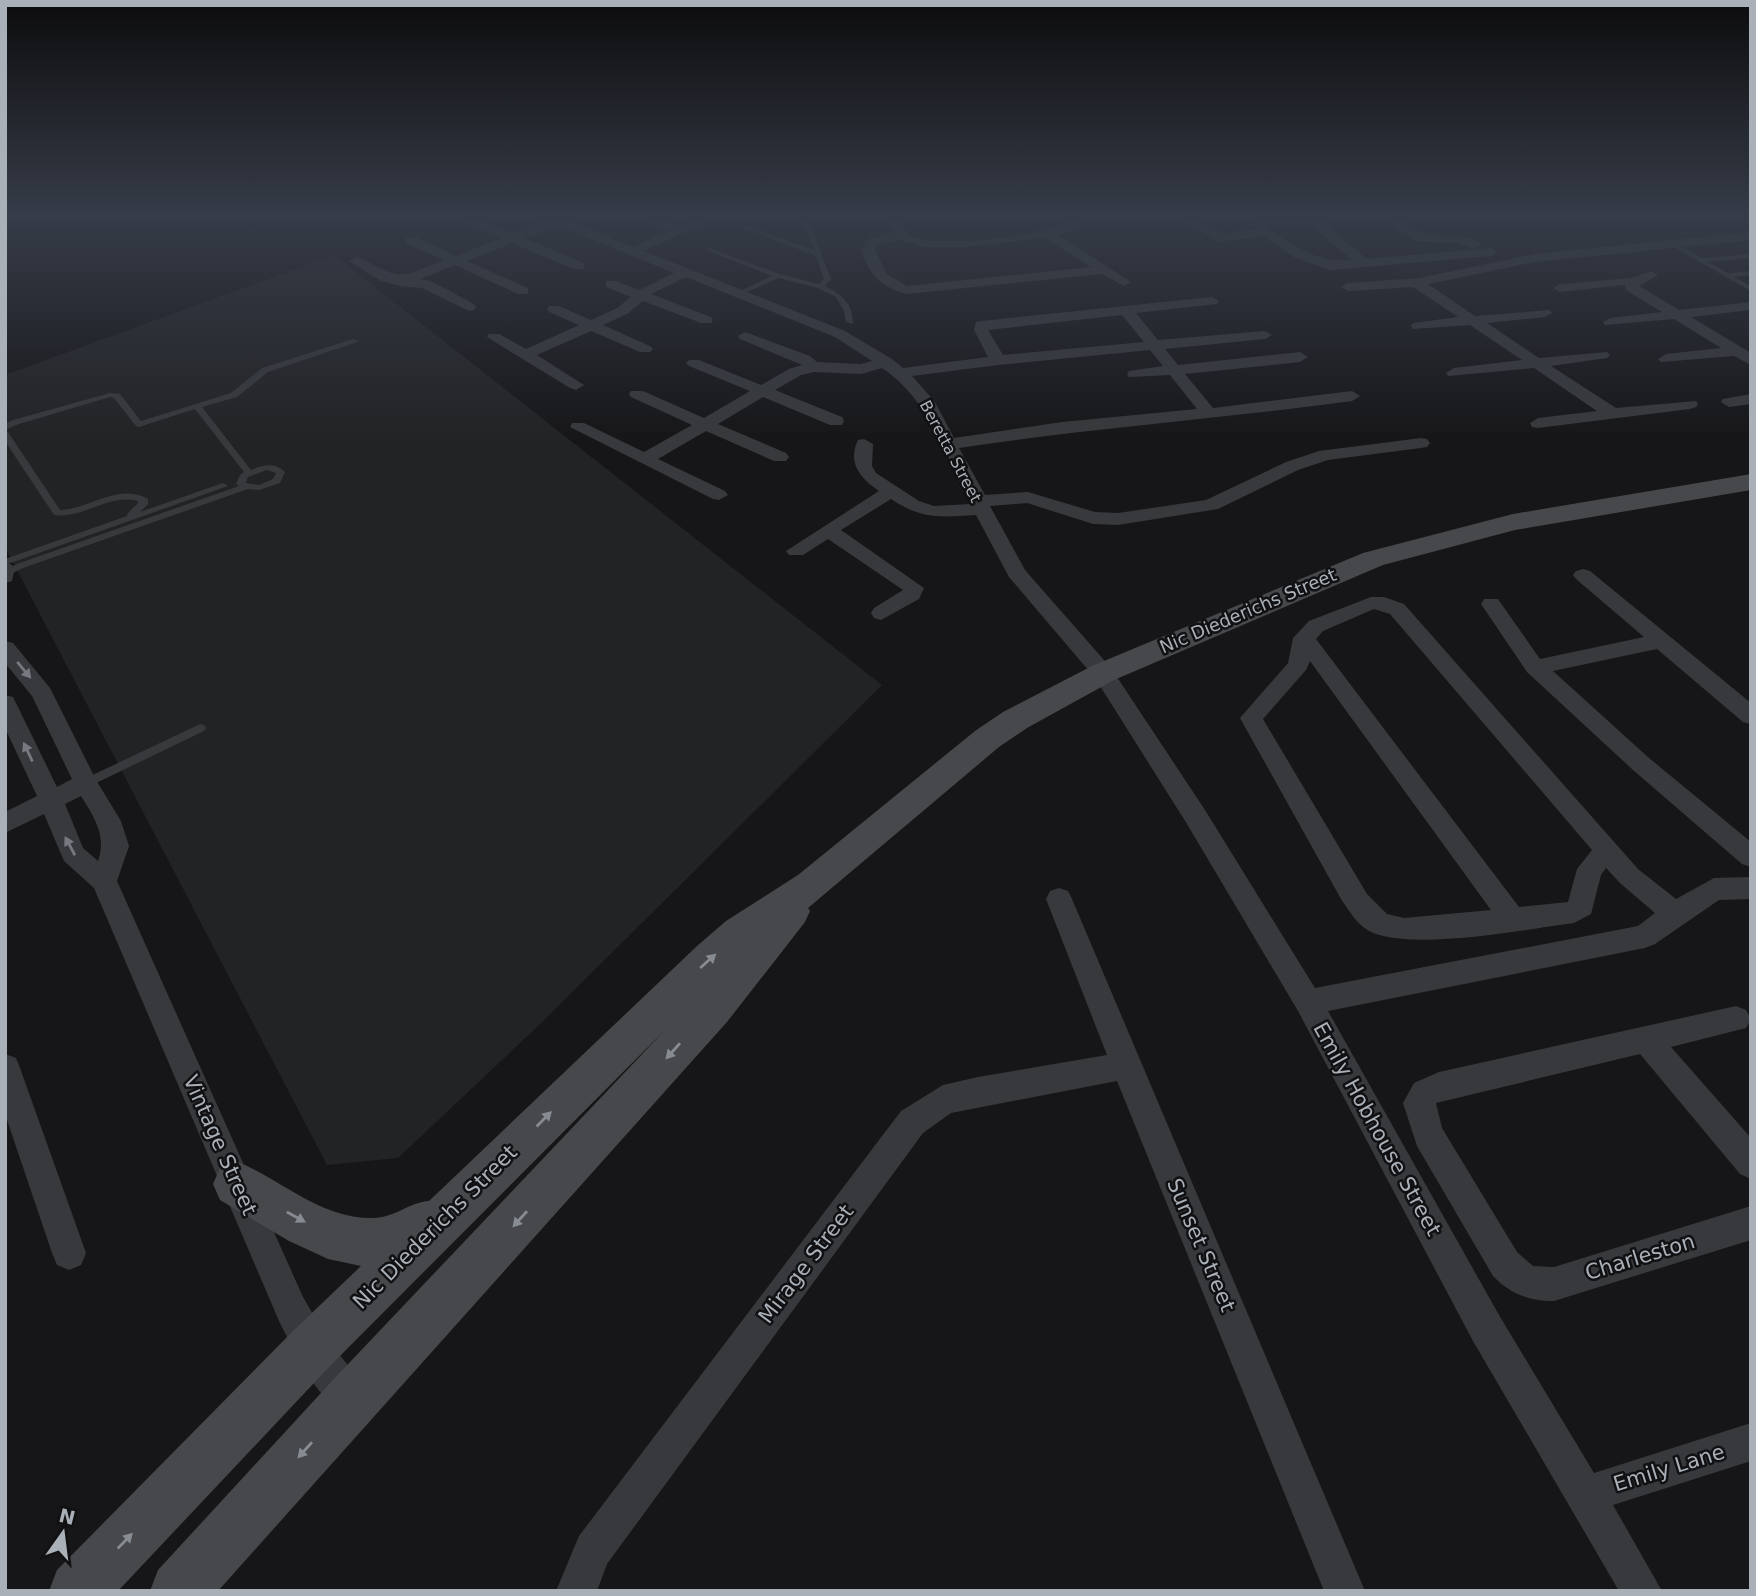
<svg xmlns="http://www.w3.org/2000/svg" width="1756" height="1596" viewBox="0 0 1756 1596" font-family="'DejaVu Sans',sans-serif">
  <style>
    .built { fill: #222325 }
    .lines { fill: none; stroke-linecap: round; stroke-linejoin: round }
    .lane { fill: #37393c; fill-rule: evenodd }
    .street { fill: #37393c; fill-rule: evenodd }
    .secondary { fill: #46484c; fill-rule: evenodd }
    .oneway { fill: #767a80 }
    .oneway2 { fill: #868c92 }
    .labels { text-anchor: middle; stroke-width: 5; stroke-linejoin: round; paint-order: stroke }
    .far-street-label { font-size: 16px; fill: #a9b0b7; stroke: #111113 }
    .street-label { font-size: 18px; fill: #a9b0b7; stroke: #111113 }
    .near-street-label { font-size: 21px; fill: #a9b0b7; stroke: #111113 }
  </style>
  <rect width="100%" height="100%" fill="#161618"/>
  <path class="built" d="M334 255 882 685 538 1026 398 1158 327 1165 5 547V375Z"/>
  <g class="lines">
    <path class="lane" d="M801 217H807L831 279 825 286C842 295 853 303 853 324L846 322 844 311 836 297 818 288 779 278 742 294H738V292L772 276 704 249 709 248 780 274 819 284 824 279 816 256 739 226 744 225 814 250Z
      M1670 243H1674L1702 258 1751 254V258L1708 262 1728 273 1751 271V275L1734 277 1751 286V291L1670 245Z
      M353 339 360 341 268 372 237 397 202 407 251 470C264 465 274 462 285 472L280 483 259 490 248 489 23 568 5 577V570L17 564 239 486 236 484 240 475 244 472 195 409 139 427 136 426 114 398 110 397 19 424 5 430V424L13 420 110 393 120 394 141 421 231 393 262 368ZM267 470 276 473 273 479 259 485 246 483 248 477Z
      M5 432H8L60 510C89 509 119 482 148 499V504L140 512 220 484 223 483 228 486 5 565V559L127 516 128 513 138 503V501C109 493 84 519 54 515L5 441Z
      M200 724 204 725 206 728 204 731 90 786 86 788 80 783 82 780Z"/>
    <path class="street" d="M458 217H473L513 234 546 221 541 217H558L633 247 669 231 638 217H656L680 226 701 217H718L644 251 845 331 892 359 903 368 988 357 974 330 976 322 981 321 1212 297 1219 301 1217 304 1136 313 1158 340 1265 331 1272 335 1265 339 1165 349 1178 365 1300 352 1308 357 1300 362 1185 374 1213 408 1352 391 1360 396 1352 401C1221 419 1090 428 959 448L985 495 1028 492 1095 512 1118 513 1206 500 1286 462 1319 451 1421 438 1427 439 1430 443 1427 447 1421 448 1328 460 1298 470 1218 509 1118 525 1093 524 1027 503 990 506 1025 570 1111 668 1205 810 1315 988 1638 926 1655 913 1620 883 1606 868 1601 875 1591 914 1574 923C1526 929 1410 952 1369 931 1357 924 1349 911 1341 899L1240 718 1288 663 1293 638 1309 621 1371 597H1384L1404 604 1638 869 1676 899 1714 878 1751 877V899L1719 900 1655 944 1645 948 1328 1011 1499 1315 1594 1473 1751 1423V1461L1613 1505 1662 1591H1619L1473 1341 1298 1011 1187 824 1095 678 1009 577 976 515C941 517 922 520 891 499L841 530 924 588 919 599 881 620 874 618 871 613 874 608 903 590 828 539 803 555H789L786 551 879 491C860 478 847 463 858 440L864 439 873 444 872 466 876 473 919 501 934 506 971 504C947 457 928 398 882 368L861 374 814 372 801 375 775 390 842 417 844 421 842 425H830L763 397 718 424 786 453 789 457 786 461H774L706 431 658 459 725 491 728 495 719 500 713 499 570 427 572 423H584L644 452 692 425 631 397 629 394 631 391H643L704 418 750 391 689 366 686 363 689 360H699L761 385 789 369 802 365 740 339 738 336 745 332 810 356 817 362 861 364 872 361 835 337 686 277 651 294 711 317 713 320 711 323H701L643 301 627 314 603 325 650 346 653 349 650 352H640L591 331 537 355 584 385 576 390 570 388 487 337 489 334H499L526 349 579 325 549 312 547 309 549 306H559L591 320 617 308 631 297 606 287V281H616L639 290 674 273 557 225 524 238 584 263V269H574L512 243 467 261 528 288V294H518L455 265 420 279 431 281 474 304 476 307 474 310 469 311 422 288 400 286 381 281 349 261 356 257 361 258C404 282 400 277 444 260L406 243V237H416L456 256 501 238 460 221ZM1122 315 1144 342 1003 355 988 330ZM1150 350 1163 366 1129 371 1127 374 1129 377 1170 375 1197 409 1062 422 954 438 935 402 912 376 998 365ZM1374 609 1390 614 1592 850 1577 869 1568 902 1519 907 1316 639 1323 631ZM1310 661 1491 910 1404 918 1387 914 1367 894 1263 719 1306 670Z
      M883 217H895C900 225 905 233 914 237 945 249 1036 235 1068 224L1065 217H1078L1081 221 1077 229 1058 235 1131 282 1124 286 1102 274 907 294C882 288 869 274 861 250L867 239 893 233ZM1045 238 1091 267 907 286 887 274 875 250 877 245 900 239 924 247H966Z
      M1176 217H1191L1222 234 1257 229V221L1268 217H1326L1321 221 1367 259 1491 248 1498 252 1491 256 1330 270 1294 257 1263 236 1220 242ZM1307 222 1352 260C1318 263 1298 248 1270 230L1268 225Z
      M1382 217C1403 217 1405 226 1422 233 1442 241 1464 230 1482 245L1475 249 1457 243 1416 241Z
      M1751 232V240L1535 262 1428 284 1475 316 1550 310 1552 313 1545 317 1487 323 1539 358 1607 352 1610 355 1607 358 1551 366 1616 408 1696 401 1698 404 1696 407 1690 409 1538 428 1532 427 1530 423 1538 418 1597 411 1534 368 1448 376 1446 373 1454 368 1522 360 1470 325 1413 329 1411 326 1413 323 1458 317 1413 287 1348 291 1341 287 1348 283 1419 278 1535 254Z
      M1651 271 1658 275 1639 286 1679 310 1751 302V310L1691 317 1751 353V365L1734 356 1661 362 1658 359 1666 354 1721 348 1674 319 1605 325 1603 322 1610 318 1662 312 1626 290 1625 285 1560 292 1553 288 1560 284 1632 278Z
      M1751 394V404L1729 407 1721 402 1723 399Z
      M5 561 15 567 12 581 5 583Z
      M1583 569 1590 571 1751 703V724L1743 722 1657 649 1553 671 1649 758 1751 842V867L1742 864 1633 770 1527 672 1481 604 1484 599H1498L1540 659 1644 637 1576 579 1573 575 1576 571Z
      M5 641 13 643 50 688 96 780 121 821 129 846 117 881 303 1297 325 1335 364 1387 369 1400 364 1413 351 1418C320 1406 294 1351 279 1321L94 888 64 861 44 814 5 833V812L37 796 5 728V695L13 697 16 703 57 787 72 779 32 696 5 663ZM81 796C94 817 107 836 98 861L83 848 65 804Z
      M1059 888 1068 891 1072 899 1365 1591H1324L1117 1081 951 1113 923 1133 607 1564 597 1591H556L579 1536 901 1111 943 1085 978 1077 1107 1055 1046 899 1050 891Z
      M1736 1006 1746 1010 1751 1019 1746 1028 1671 1047 1751 1138V1179L1740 1174 1640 1054 1436 1103 1442 1128 1517 1252 1533 1266 1554 1267 1751 1206V1240L1554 1301C1530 1302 1509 1293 1493 1276L1417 1146 1403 1103 1414 1083 1439 1072Z
      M5 1054 16 1058 20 1068 86 1253 81 1265 69 1270 57 1265 52 1253 5 1114Z"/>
    <path class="secondary" d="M1751 474V490L1515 530 1383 565 1114 680 1027 728 999 747 808 908 810 911 805 922 727 1022 218 1591H150L158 1570 332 1381 665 1030 330 1366 118 1591H49L57 1570 294 1330 361 1266 328 1259 289 1241 220 1200 213 1184 220 1168 236 1161C282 1180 321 1219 373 1218 394 1218 410 1202 429 1201L697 946 726 921 798 875 975 731 1003 712 1092 666 1363 553 1513 514Z"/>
  </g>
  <defs><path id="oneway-solid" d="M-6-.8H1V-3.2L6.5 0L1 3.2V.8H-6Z" transform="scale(1.75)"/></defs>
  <g class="oneway">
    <use href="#oneway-solid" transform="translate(24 670) rotate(50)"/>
    <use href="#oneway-solid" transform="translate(28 752) rotate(-115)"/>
    <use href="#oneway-solid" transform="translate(70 846) rotate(-118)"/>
  </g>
  <g class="oneway2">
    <use href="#oneway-solid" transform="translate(708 961) rotate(-42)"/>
    <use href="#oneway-solid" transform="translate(673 1051) rotate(132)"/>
    <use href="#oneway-solid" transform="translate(544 1119) rotate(-45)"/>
    <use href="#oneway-solid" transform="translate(296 1217) rotate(29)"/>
    <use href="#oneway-solid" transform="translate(520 1219) rotate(132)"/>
    <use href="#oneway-solid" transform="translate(305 1450) rotate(132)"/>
    <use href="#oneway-solid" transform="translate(125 1541) rotate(-46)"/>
  </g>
  <linearGradient id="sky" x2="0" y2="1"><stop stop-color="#0c0c0d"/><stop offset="0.49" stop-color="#363c48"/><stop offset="1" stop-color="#363c48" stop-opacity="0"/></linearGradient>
  <rect width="1756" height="440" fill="url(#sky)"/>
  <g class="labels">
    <g class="far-street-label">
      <text transform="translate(951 451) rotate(62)" y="6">Beretta Street</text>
    </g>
    <g class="street-label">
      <text transform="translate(1248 611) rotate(-23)" y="6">Nic Diederichs Street</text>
    </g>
    <g class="near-street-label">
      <text transform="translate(1377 1129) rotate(61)" y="7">Emily Hobhouse Street</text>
      <text transform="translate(220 1145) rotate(66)" y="7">Vintage Street</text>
      <text transform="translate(435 1227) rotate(-45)" y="7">Nic Diederichs Street</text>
      <text transform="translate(1201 1245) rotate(67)" y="7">Sunset Street</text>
      <text transform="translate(1640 1257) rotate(-17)" y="7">Charleston</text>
      <text transform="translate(806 1264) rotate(-53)" y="7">Mirage Street</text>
      <text transform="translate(1669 1468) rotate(-17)" y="7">Emily Lane</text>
    </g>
  </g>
  <rect width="1756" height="1596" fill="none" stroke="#a9b0b7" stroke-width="14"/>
  <g transform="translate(63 1533) rotate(14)" stroke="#111113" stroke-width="5" paint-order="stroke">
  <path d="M0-5L12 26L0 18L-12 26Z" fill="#a9b0b7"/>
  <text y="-10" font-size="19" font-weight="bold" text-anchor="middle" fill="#a9b0b7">N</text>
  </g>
</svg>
